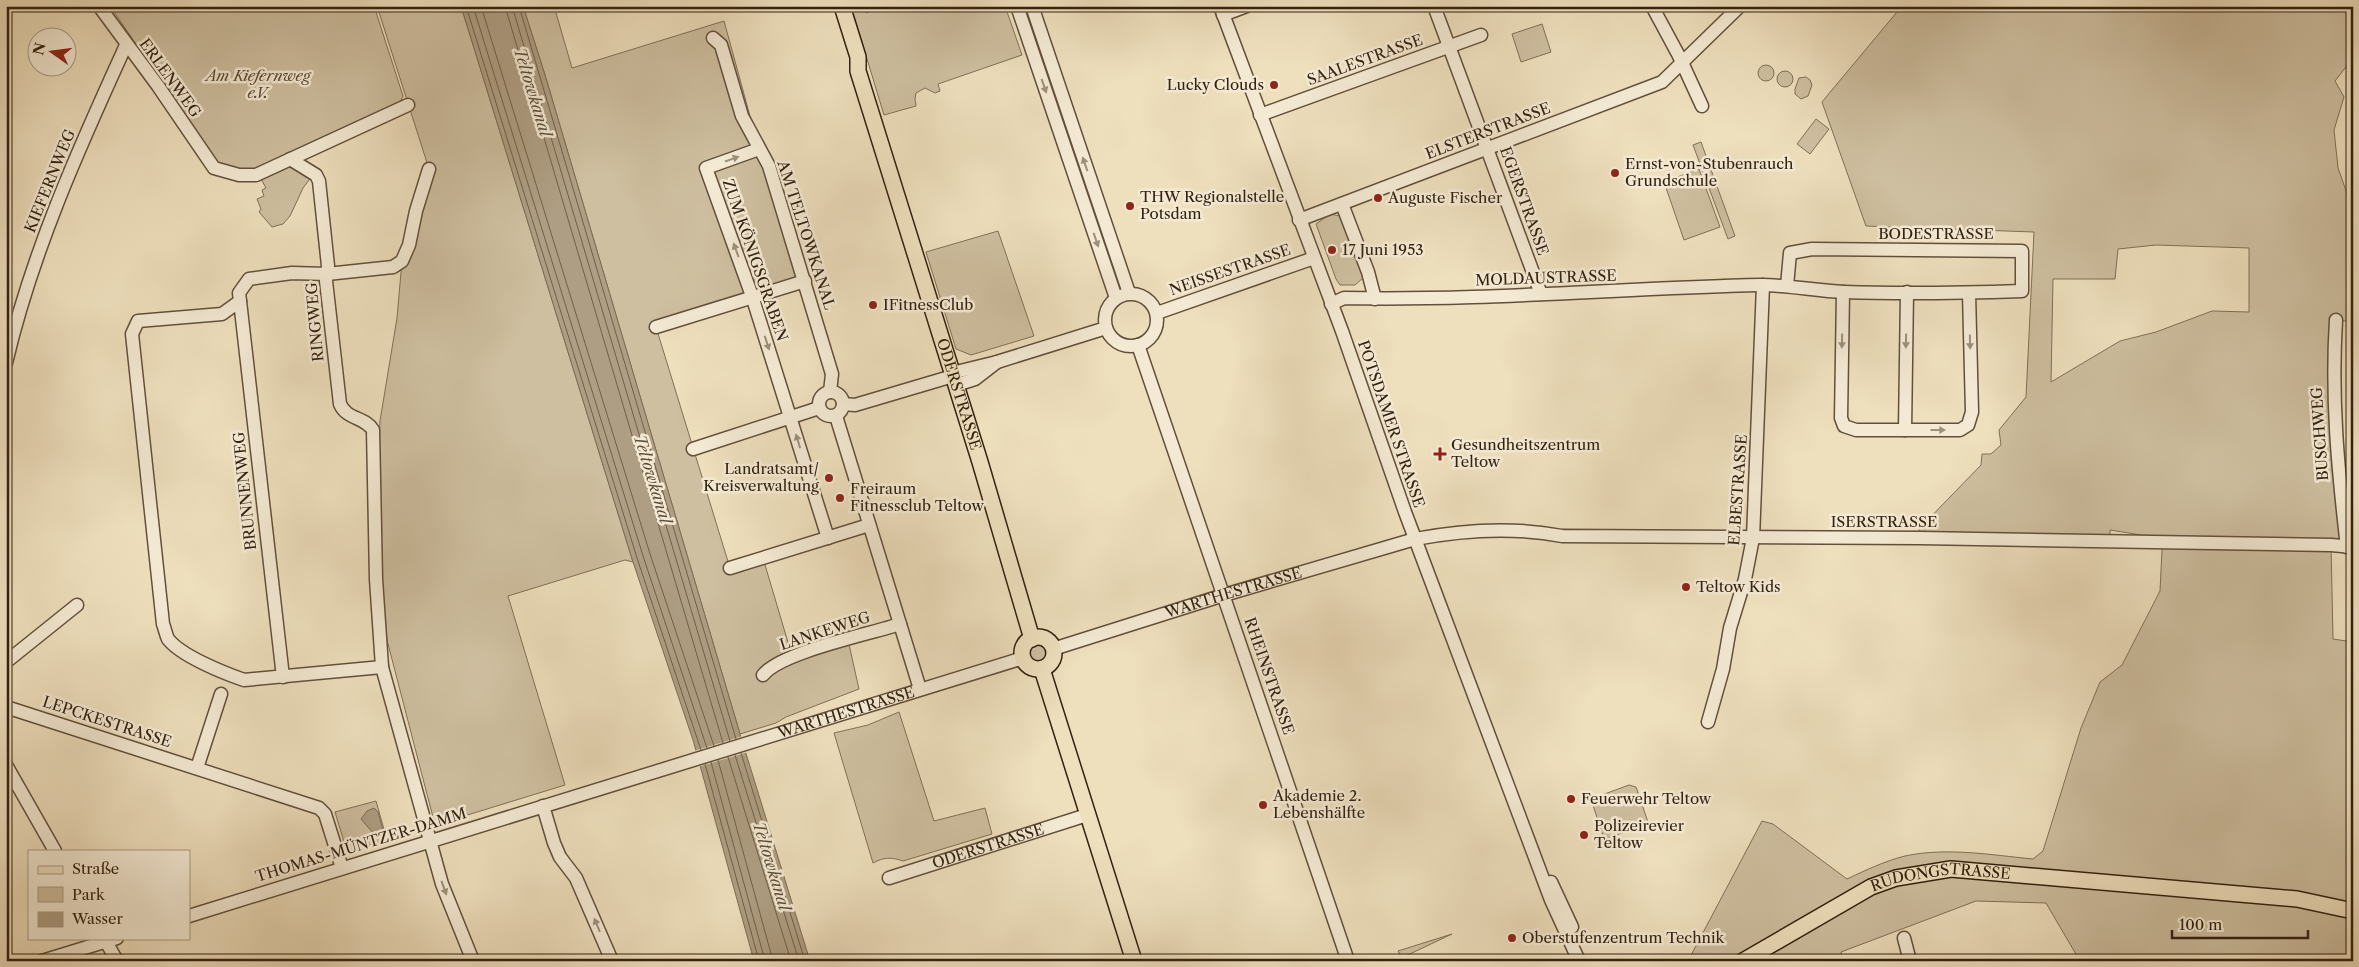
<svg xmlns="http://www.w3.org/2000/svg" width="2359" height="967" viewBox="0 0 2359 967" font-family="'Libre Caslon Text',serif">
  <style>
    .green { fill: #cebfa0; stroke: #807058; fill-rule: evenodd }
    .water { fill: #ae9e83; stroke: #7d6c55 }
    .pier { fill: #eedfbd }
    .lines { fill: none; stroke-linecap: round; stroke-linejoin: round }
    .shore { stroke: #70604a; stroke-width: 1 }
    .minor-casing { stroke: #62503c; stroke-width: 15 }
    .major-casing { stroke: #332111; stroke-width: 18 }
    .minor { stroke: #f4ead4; stroke-width: 12 }
    .major { stroke: #eedfbd; stroke-width: 15 }
    .oneway { fill: #9d907c }
    .poi-dot { fill: #8f2418; stroke: #f4ead4; stroke-width: 2 }
    .labels { text-anchor: middle; stroke-width: 5; stroke-linejoin: round; paint-order: stroke }
    .street-label { font-size: 15px; fill: #332111; stroke: #f4ead4 }
    .park-label { font-size: 15px; font-style: italic; fill: #5a4835; stroke: #f4ead4 }
    .poi-label { font-size: 15px; fill: #332111; stroke: #f4ead4; text-anchor: start }
    .water-label { font-size: 16px; font-style: italic; fill: #5e4d39; stroke: #f4ead4 }
  </style>
  <rect width="100%" height="100%" fill="#eedfbd"/>
  <filter id="stains"><feTurbulence type="fractalNoise" baseFrequency=".004" numOctaves="4"/><feColorMatrix values="0 0 0 0 .2 0 0 0 0 .09 0 0 0 0 .02 0 0 0 .5 -.17"/></filter>
  <radialGradient id="worn" r=".72"><stop offset=".6" stop-color="#630" stop-opacity="0"/><stop offset="1" stop-color="#630" stop-opacity=".3"/></radialGradient>
  <path class="green" d="M110 6H374L403 96 398 107 261 169 249 170 219 166Z
    M377 6H461L633 562 625 560 508 596 565 785 435 825 387 640 381 571 378 466 380 421 397 318 402 261 429 169Z
    M523 6H554L572 68 724 21 759 149 805 281 656 327 730 568 763 558 792 656 848 640 859 689 786 717 776 723 740 734 545 75Z
    M851 6H864L866 13 885 6H1005L1022 55 938 84 940 91 935 93 925 88 916 93 915 99 916 106 884 115Z
    M1902 6H2353V58L2335 81 2344 97 2334 130 2338 168 2353 210V322L2337 320 2347 547 2331 545 2333 639 2353 642V961H2080L2046 903 1976 901 1841 952 1843 961H1688L1762 821 1773 824 1847 879C1866 870 1885 861 1905 856 1947 847 1991 855 2033 859L2043 851 2081 728 2100 682 2122 665 2160 591 2162 550 2160 541 2185 542 2110 530V541L1920 538 1919 529 1981 465 1982 454H1991L2001 445 1999 430 2026 397 2034 232 1866 226 1822 102ZM2156 245 2249 248V312L2212 311 2156 332 2120 341 2051 382 2053 279H2115L2118 249Z
    M1542 24 1551 52 1521 62 1512 34Z
    M1758 73a8 8 0 1 1 16 0a8 8 0 1 1-16 0Z
    M1777 79a8 8 0 1 1 16 0a8 8 0 1 1-16 0Z
    M1806 77 1810 80 1812 85 1808 96 1801 99 1795 94V89L1799 78Z
    M1816 119 1829 129 1810 154 1797 144Z
    M1701 142 1735 236 1728 239 1693 145Z
    M291 163 312 176 303 188 290 216 283 224 272 227 259 212 261 209 257 199 264 196 262 190 266 188 261 179Z
    M1699 169 1720 227 1684 240 1664 182Z
    M1330 214 1340 216 1363 278 1355 285H1340L1336 279 1316 224Z
    M998 231 1034 336 971 355 956 349 926 252Z
    M1027 653a11 11 0 1 1 22 0a11 11 0 1 1-22 0Z
    M899 712 934 821 985 808 992 834 903 861C891 857 884 857 873 863L834 733 868 725Z
    M1629 785 1636 787 1648 822 1643 826 1604 839 1591 799Z
    M376 801 387 840 347 852 335 812Z
    M1452 934 1395 961H1392L1401 957 1398 951Z"/>
  <path class="water" d="M461 6H523L545 75 740 734 810 961H754L693 740 633 562Z
    M374 808 378 812 383 830 374 834 361 819 367 811Z"/>
  <path class="pier" d="M743 736 748 752 698 767 694 751Z"/>
  <g class="lines">
    <path class="shore" d="M466 6 638 561 701 750
      M473 6 644 559 707 748
      M481 6 651 557 714 746
      M505 6 723 743
      M512 6 730 741
      M519 6 736 739
      M741 753 805 961
      M735 755 799 961
      M728 757 791 961
      M718 760 773 961
      M711 762 765 961
      M705 764 759 961"/>
    <defs>
      <g id="minor">
        <path d="M99 6 158 86 214 168 239 175H256L408 105"/>
        <path d="M1017 6 1116 298"/>
        <path d="M1032 6 1129 293"/>
        <path d="M1220 6 1342 331 1405 512 1551 900 1579 961"/>
        <path d="M1434 6 1541 294"/>
        <path d="M1652 6 1679 56 1702 106"/>
        <path d="M1223 15 1247 6"/>
        <path d="M713 38 721 45 742 116 769 166 832 374 830 392"/>
        <path d="M1260 115 1481 35"/>
        <path d="M759 149 706 168 752 296 828 538"/>
        <path d="M290 159 316 175 319 181 328 266 326 281 340 404C347 420 364 416 373 430L376 579 382 667 442 884 473 961"/>
        <path d="M1342 204 1368 272 1375 299"/>
        <path d="M1299 220 1662 82 1740 6"/>
        <path d="M1843 292 1841 418 1844 426 1856 430H1960L1968 425 1972 412 1969 293"/>
        <circle cx="1131" cy="320" r="26"/>
        <path d="M240 301 283 677"/>
        <path d="M1331 304 1344 298C1483 301 1622 288 1761 285 1789 285 1816 291 1844 292 1903 294 1963 293 2022 291V251L1812 249 1790 253 1787 286"/>
        <path d="M1157 313 1314 258"/>
        <path d="M2336 320C2331 398 2338 469 2347 547"/>
        <path d="M656 327 805 281"/>
        <path d="M1138 345 1348 961"/>
        <path d="M6 363C32 252 79 148 126 45"/>
        <path d="M952 373 997 362 1106 328"/>
        <path d="M956 385 975 379 997 362"/>
        <circle cx="831" cy="404" r="12"/>
        <path d="M843 404 855 405 953 376"/>
        <path d="M836 416 920 689"/>
        <path d="M1905 430 1907 292"/>
        <path d="M693 449 819 408"/>
        <path d="M730 568 869 525"/>
        <path id="s1" d="M1053 649 1224 595 1415 539C1462 530 1515 527 1562 536L1920 538 2331 545 2353 547"/>
        <path d="M6 662 77 605"/>
        <path d="M382 667 244 680C224 673 181 656 168 639 166 635 165 629 163 624L132 334 138 321 222 314 240 301 239 293 249 279 292 273 327 274 393 267 402 261 409 245 416 211 429 169"/>
        <path d="M763 675C781 652 870 634 900 624"/>
        <path d="M6 707 319 808 325 814 342 868"/>
        <path d="M1708 722 1723 669 1730 628 1745 579 1753 538 1763 285"/>
        <path d="M6 765 55 851"/>
        <path d="M197 768 221 694"/>
        <path d="M543 806 554 843 560 857 576 878 612 961"/>
        <path id="s2" d="M889 878 1087 815"/>
        <path d="M1551 882 1572 927"/>
        <path id="s3" d="M189 916 1023 658"/>
        <path d="M104 938 117 961"/>
        <path d="M1904 938 1910 961"/>
        <path d="M42 961 117 938"/>
      </g>
      <g id="major">
        <path id="s4" d="M842 6 858 57V71L980 462 1032 639"/>
        <circle cx="1038" cy="653" r="16"/>
        <path d="M1042 669 1134 961"/>
        <path id="s5" d="M1743 961 1871 887 1896 878 1951 869 2297 899 2353 911"/>
      </g>
    </defs>
    <use href="#minor" class="minor-casing"/>
    <use href="#major" class="major-casing"/>
    <use href="#minor" class="minor"/>
    <use href="#major" class="major"/>
  </g>
  <defs><path id="oneway-solid" d="M-6-.8H1V-3.2L6.5 0L1 3.2V.8H-6Z" transform="scale(1.25)"/></defs>
  <g class="oneway">
    <use href="#oneway-solid" transform="translate(1044 86) rotate(71)"/>
    <use href="#oneway-solid" transform="translate(732 159) rotate(-19)"/>
    <use href="#oneway-solid" transform="translate(1085 164) rotate(-109)"/>
    <use href="#oneway-solid" transform="translate(1096 240) rotate(71)"/>
    <use href="#oneway-solid" transform="translate(736 250) rotate(-110)"/>
    <use href="#oneway-solid" transform="translate(1842 341) rotate(91)"/>
    <use href="#oneway-solid" transform="translate(1906 341) rotate(91)"/>
    <use href="#oneway-solid" transform="translate(1970 342) rotate(89)"/>
    <use href="#oneway-solid" transform="translate(767 343) rotate(72)"/>
    <use href="#oneway-solid" transform="translate(1938 430)"/>
    <use href="#oneway-solid" transform="translate(798 441) rotate(-107)"/>
    <use href="#oneway-solid" transform="translate(444 888) rotate(70)"/>
    <use href="#oneway-solid" transform="translate(597 925) rotate(-113)"/>
  </g>
  <g class="poi-dot">
    <circle cx="1274" cy="85" r="5"/>
    <circle cx="1615" cy="173" r="5"/>
    <circle cx="1378" cy="198" r="5"/>
    <circle cx="1130" cy="206" r="5"/>
    <circle cx="1332" cy="250" r="5"/>
    <circle cx="873" cy="305" r="5"/>
    <path d="M1437.5 446.5h5v5h5v5h-5v5h-5v-5h-5v-5h5z"/>
    <circle cx="829" cy="478" r="5"/>
    <circle cx="840" cy="498" r="5"/>
    <circle cx="1686" cy="587" r="5"/>
    <circle cx="1571" cy="799" r="5"/>
    <circle cx="1263" cy="805" r="5"/>
    <circle cx="1584" cy="835" r="5"/>
    <circle cx="1512" cy="938" r="5"/>
  </g>
  <g class="labels">
    <g class="street-label">
      <text transform="translate(1365 60) rotate(-20)" y="5">SAALESTRASSE</text>
      <text transform="translate(170 78) rotate(54)" y="5">ERLENWEG</text>
      <text transform="translate(1488 131) rotate(-21)" y="5">ELSTERSTRASSE</text>
      <text transform="translate(50 181) rotate(-68)" y="5">KIEFERNWEG</text>
      <text transform="translate(1524 201) rotate(70)" y="5">EGERSTRASSE</text>
      <text x="1936" y="239">BODESTRASSE</text>
      <text transform="translate(806 235) rotate(72)" y="5">AM TELTOWKANAL</text>
      <text transform="translate(755 260) rotate(71)" y="5">ZUM KÖNIGSGRABEN</text>
      <text transform="translate(1230 270) rotate(-19)" y="5">NEISSESTRASSE</text>
      <text transform="translate(1546 278) rotate(-2)" y="5">MOLDAUSTRASSE</text>
      <text transform="translate(315 322) rotate(-95)" y="5">RINGWEG</text>
      <text dy="5" stroke="none"><textPath href="#s4" startOffset="406">ODERSTRASSE</textPath></text>
      <text transform="translate(1391 424) rotate(71)" y="5">POTSDAMER STRASSE</text>
      <text transform="translate(2320 434) rotate(-94)" y="5">BUSCHWEG</text>
      <text transform="translate(1738 490) rotate(-86)" y="5">ELBESTRASSE</text>
      <text transform="translate(245 491) rotate(-96)" y="5">BRUNNENWEG</text>
      <text x="1884" y="527">ISERSTRASSE</text>
      <text dy="5" stroke="none"><textPath href="#s1" startOffset="189">WARTHESTRASSE</textPath></text>
      <text transform="translate(825 631) rotate(-18)" y="5">LANKEWEG</text>
      <text transform="translate(1269 676) rotate(71)" y="5">RHEINSTRASSE</text>
      <text dy="5" stroke="none"><textPath href="#s3" startOffset="688">WARTHESTRASSE</textPath></text>
      <text transform="translate(107 722) rotate(18)" y="5">LEPCKESTRASSE</text>
      <text transform="translate(361 845) rotate(-17)" y="5">THOMAS-MÜNTZER-DAMM</text>
      <text dy="5" stroke="none"><textPath href="#s2" startOffset="104">ODERSTRASSE</textPath></text>
      <text dy="5" stroke="none"><textPath href="#s5" startOffset="219">RUDONGSTRASSE</textPath></text>
    </g>
    <g class="park-label">
      <text x="258" y="81">Am Kiefernweg<tspan x="258" dy="17">e.V.</tspan></text>
    </g>
    <g class="poi-label">
      <text x="1264" y="90" text-anchor="end">Lucky Clouds</text>
      <text x="1625" y="169">Ernst-von-Stubenrauch<tspan x="1625" dy="17">Grundschule</tspan></text>
      <text x="1140" y="202">THW Regionalstelle<tspan x="1140" dy="17">Potsdam</tspan></text>
      <text x="1388" y="203">Auguste Fischer</text>
      <text x="1342" y="255">17 Juni 1953</text>
      <text x="883" y="310">IFitnessClub</text>
      <text x="1451" y="450">Gesundheitszentrum<tspan x="1451" dy="17">Teltow</tspan></text>
      <text x="819" y="474" text-anchor="end">Landratsamt/<tspan x="819" dy="17">Kreisverwaltung</tspan></text>
      <text x="850" y="494">Freiraum<tspan x="850" dy="17">Fitnessclub Teltow</tspan></text>
      <text x="1696" y="592">Teltow Kids</text>
      <text x="1273" y="801">Akademie 2.<tspan x="1273" dy="17">Lebenshälfte</tspan></text>
      <text x="1581" y="804">Feuerwehr Teltow</text>
      <text x="1594" y="831">Polizeirevier<tspan x="1594" dy="17">Teltow</tspan></text>
      <text x="1522" y="943">Oberstufenzentrum Technik</text>
    </g>
    <g class="water-label">
      <text transform="translate(533 92) rotate(73)" y="6">Teltowkanal</text>
      <text transform="translate(653 479) rotate(73)" y="6">Teltowkanal</text>
      <text transform="translate(772 866) rotate(73)" y="6">Teltowkanal</text>
    </g>
  </g>
  <rect width="2359" height="967" fill="none" stroke="#eedfbd" stroke-width="25"/>
  <rect x="8" y="8" width="2344" height="952" fill="none" stroke="#332111" stroke-width="2.5"/>
  <rect x="12" y="12" width="2334" height="942" fill="none" stroke="#332111"/>
  <rect x="28" y="850" width="162" height="90" fill="#f4ead4" stroke="#a79a86"/>
  <rect x="38" y="866" width="25" height="8" fill="#eedfbd" stroke="#a79a86"/>
  <text x="72" y="874" font-size="15" fill="#332111">Straße</text>
  <rect x="38" y="887" width="25" height="15" fill="#cebfa0" stroke="#a79a86"/>
  <text x="72" y="900" font-size="15" fill="#332111">Park</text>
  <rect x="38" y="912" width="25" height="15" fill="#ae9e83" stroke="#a79a86"/>
  <text x="72" y="924" font-size="15" fill="#332111">Wasser</text>
  <g transform="translate(52 52) rotate(284)"><circle r="24" fill="#f4ead4" stroke="#a79a86"/>
  <path d="M0-4L9 19L0 12L-9 19Z" fill="#8f2418"/>
  <text y="-8" font-size="14" font-weight="bold" text-anchor="middle" fill="#332111">N</text>
  </g>
  <path d="M2172 930v8h136v-8" fill="none" stroke="#332111" stroke-width="2.5"/>
  <text x="2179" y="930" font-size="15" fill="#332111" stroke="#f4ead4" stroke-width="4" paint-order="stroke">100 m</text>
  <rect width="100%" height="100%" filter="url(#stains)"/>
  <rect width="100%" height="100%" fill="url(#worn)"/>
</svg>
